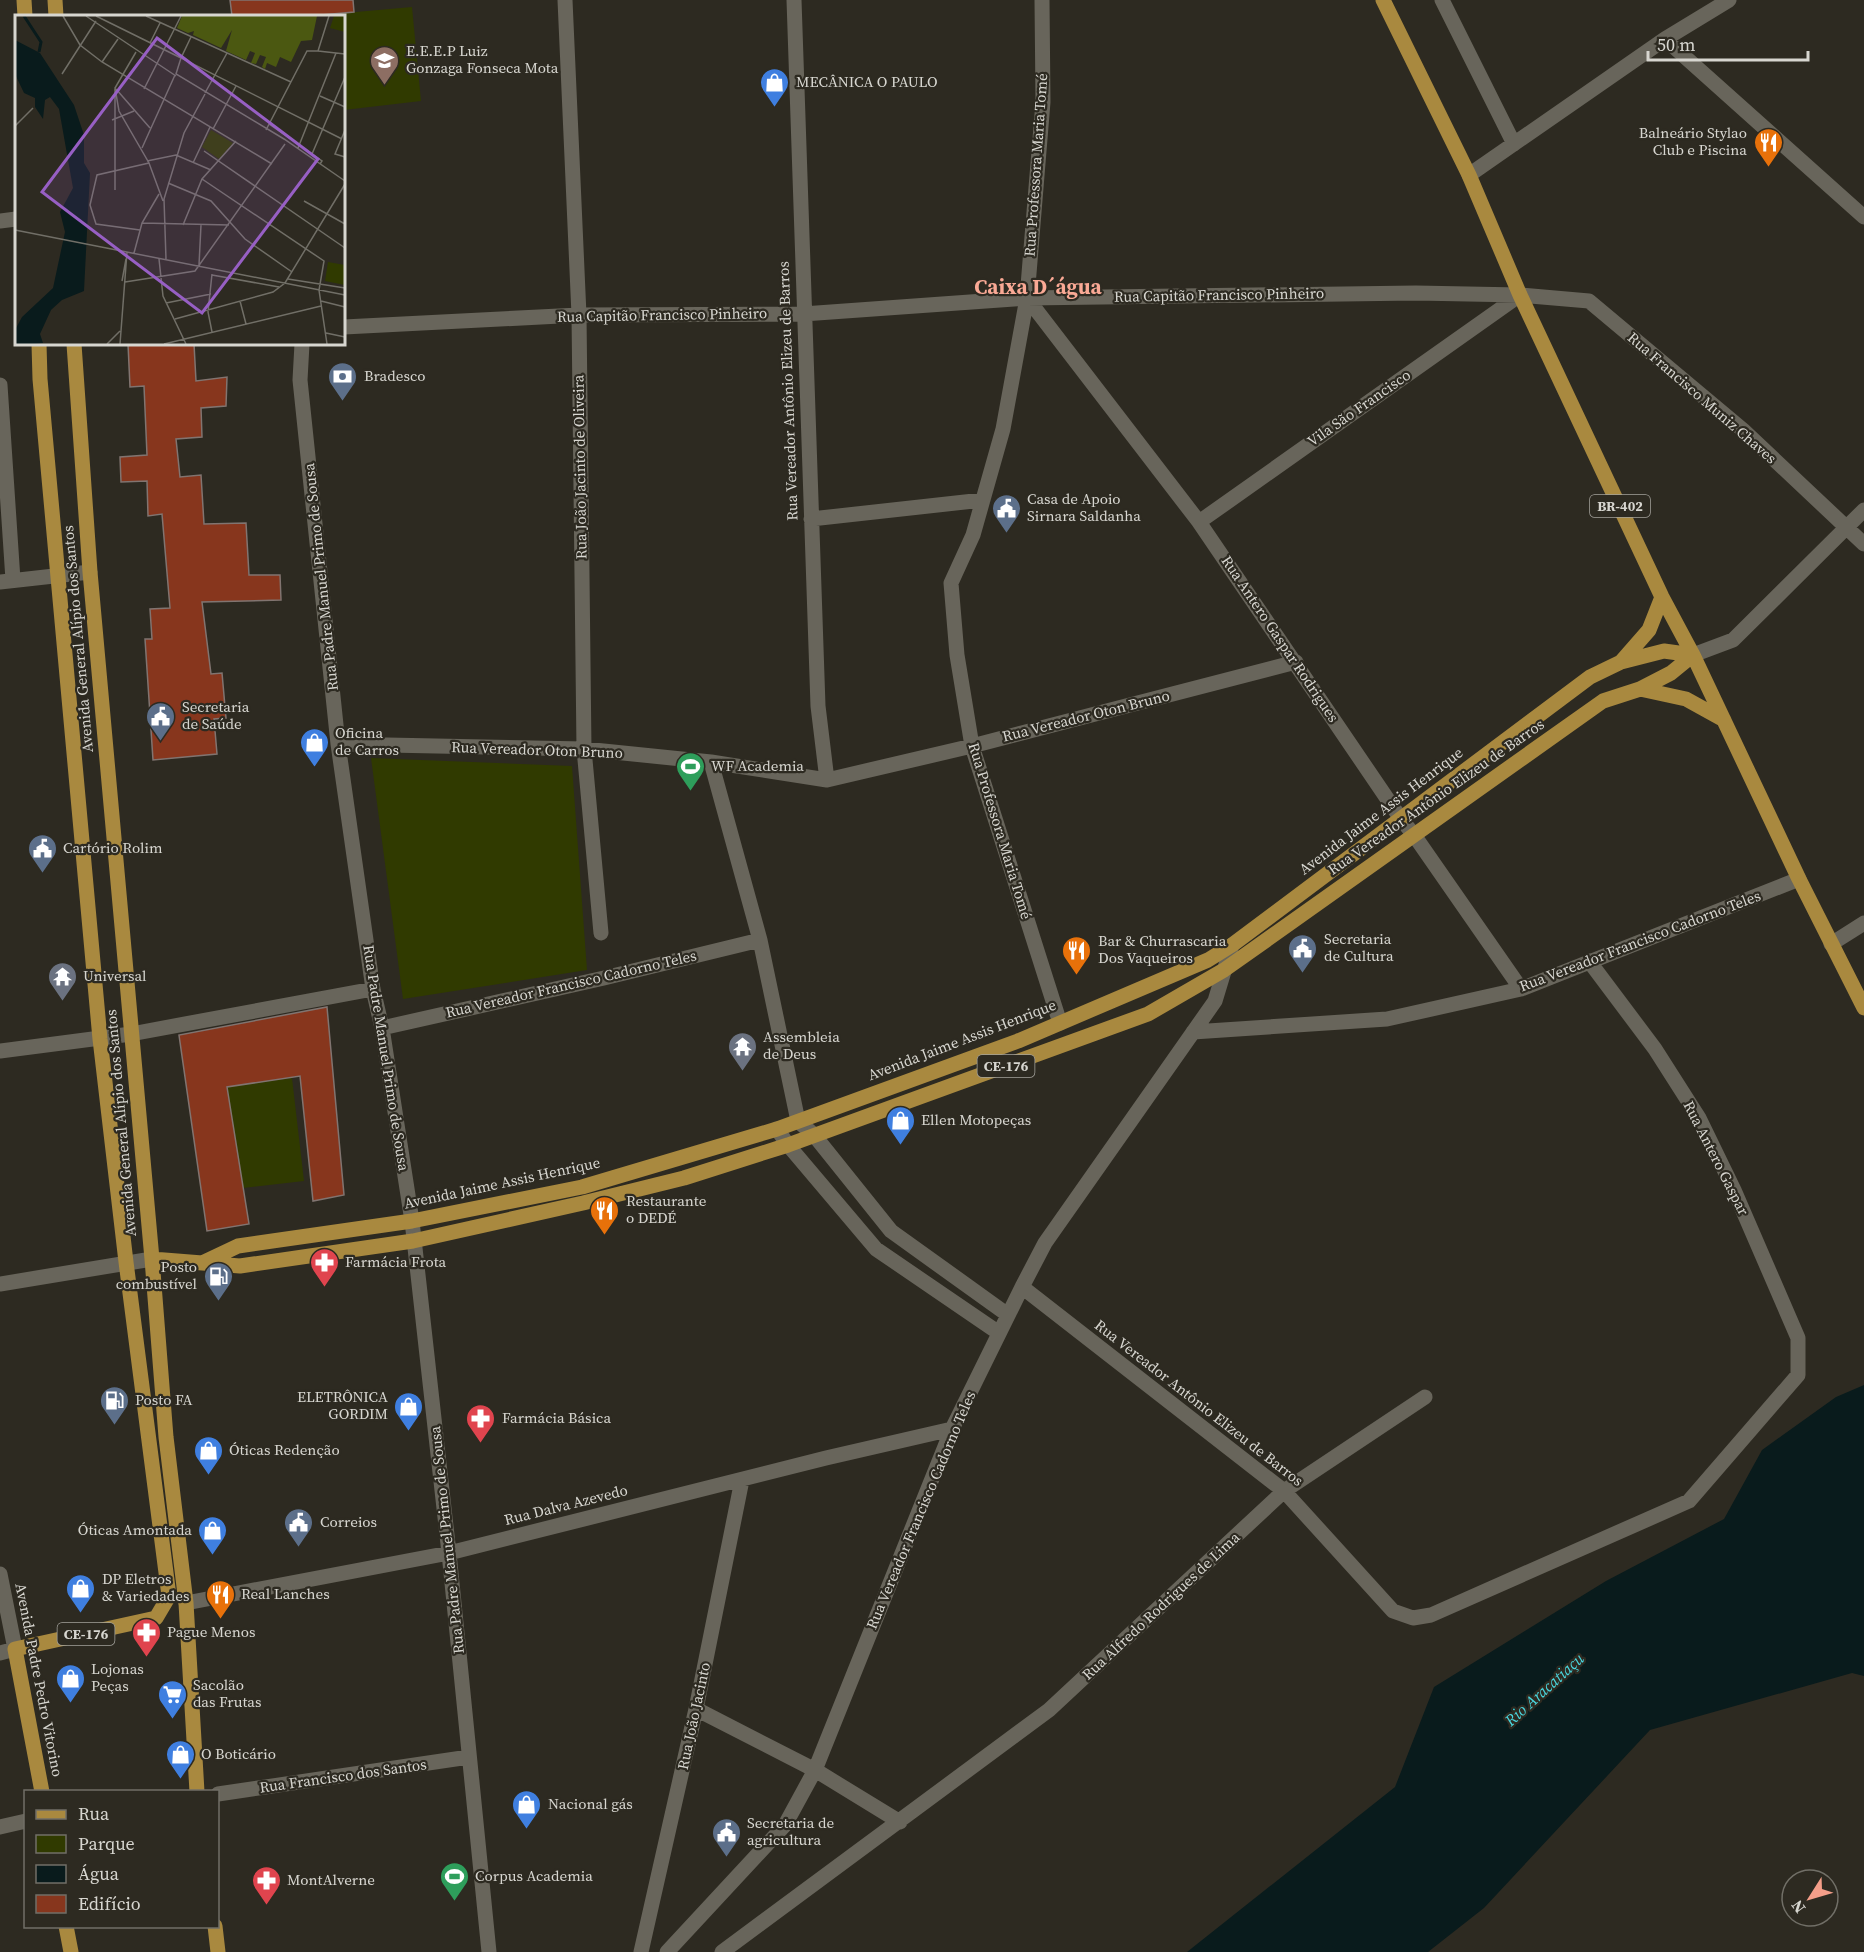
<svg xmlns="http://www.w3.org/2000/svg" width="1864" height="1952" viewBox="0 0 1864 1952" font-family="'Source Serif 4',serif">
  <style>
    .green { fill: #303a00 }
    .water { fill: #091b1c }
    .building { fill: #87361d; stroke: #817470; stroke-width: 1.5 }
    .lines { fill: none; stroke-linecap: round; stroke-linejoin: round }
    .minor { stroke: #68655b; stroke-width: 15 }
    .primary { stroke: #a9893f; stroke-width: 15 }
    .labels { text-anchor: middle; stroke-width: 4.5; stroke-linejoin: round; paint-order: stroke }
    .shield { fill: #2d2a21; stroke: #a4a29c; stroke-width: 1.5 }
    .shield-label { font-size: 14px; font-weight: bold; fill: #d7d6d0 }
    .poi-label { font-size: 15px; fill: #d7d6d0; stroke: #2d2a21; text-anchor: start }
    .street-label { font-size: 15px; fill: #d7d6d0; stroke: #2d2a21 }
    .water-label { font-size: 16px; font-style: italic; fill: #49d6de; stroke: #2d2a21 }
    .district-label { font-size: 21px; font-weight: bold; fill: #faa995; stroke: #2d2a21 }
    .inset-river { fill: none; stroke: #091b1c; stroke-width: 3 }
    .inset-road { fill: none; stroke: #716f67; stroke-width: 1.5 }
    .view { fill: #975fc4; fill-opacity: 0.15; stroke: #975fc4; stroke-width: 3 }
    .inset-edge { fill: none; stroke: #d7d6d0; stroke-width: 3 }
  </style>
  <rect width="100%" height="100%" fill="#2d2a21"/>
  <path class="green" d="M412 7 421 101 344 110V16H311Z
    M371 758 572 766 587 970 403 999Z
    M292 1078 304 1181 243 1188 227 1087Z"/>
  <path class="water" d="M1864 1385V1676L1852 1673 1650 1730 1484 1908 1428 1952H1187L1395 1787 1434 1687 1606 1581 1724 1519 1762 1450 1836 1397Z"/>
  <path class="building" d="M230 0H353L354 12 310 16H232Z
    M128 344H194L196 381 227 377 226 406 201 408 202 437 176 439 180 477 201 475 204 524 246 523 249 575H280L281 600 202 602 211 674 222 673 226 718 214 719 217 754 153 760 145 639H152L150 609 170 608 162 514 148 516 147 481 121 482 120 457 147 455 144 386 130 387Z
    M327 1007 344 1195 313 1201 300 1076 227 1087 249 1224 207 1231 179 1035Z"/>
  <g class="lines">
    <path class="minor" d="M565 0 579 315 584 749 601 933
      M794 0 818 706 827 780
      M1042 0 1043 102 1027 298 1003 429 973 535 951 583 957 655 972 746 1060 1023
      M1442 0 1514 144
      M1665 39 1864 217
      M1469 175 1665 39 1729 0
      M0 221 16 219
      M1027 298 1199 522 1401 819 1414 835 1521 989
      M344 327 579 315 803 314 1027 298 1416 293 1520 295 1589 301 1743 430 1864 544
      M302 344 300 380 338 744 373 989 382 1028 412 1221 449 1553 489 1952
      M0 385 13 580
      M811 519 983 500
      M1199 522 1520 295
      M0 582 90 572
      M1693 655 1733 640 1864 510
      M338 744 584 749 711 762 827 780 972 746 1296 662
      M711 762 760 940 798 1121 814 1135 891 1231 1008 1315
      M1831 944 1864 923
      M382 1028 604 978 760 940
      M1193 1032 1387 1019 1521 989 1799 879
      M0 1051 131 1034 373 989
      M777 1129 788 1145 876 1249 999 1333
      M0 1284 152 1259
      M1022 1287 1284 1491 1393 1611 1413 1618 1431 1615 1689 1501 1798 1375V1338L1734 1190 1699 1118 1655 1049 1589 961
      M0 1574 15 1649 0 1653
      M186 1603 449 1553 826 1458 952 1429
      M696 1709 815 1770 900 1822
      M218 1794 469 1757
      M0 1827 26 1821
      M641 1952 696 1709 742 1480
      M667 1952 785 1825 815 1770 952 1429 1022 1287 1045 1243 1215 1001 1232 945
      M722 1952 1049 1710 1284 1491 1425 1397"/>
    <path class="primary" d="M24 0 25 16
      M55 0 56 16
      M1383 0 1469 175 1520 295 1662 597 1693 655 1799 879 1864 1008
      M39 344 40 379 100 1039 126 1262 169 1596 156 1618 15 1649 42 1792
      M74 344 90 572 152 1259 166 1437 186 1603 197 1792
      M1621 662 1664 651 1693 655
      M1640 689 1671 673 1693 655
      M152 1259 240 1266 413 1241 583 1203 684 1178 788 1145 1148 1014 1224 970 1603 701 1640 689 1686 699 1724 720
      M202 1263 238 1246 412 1221 582 1187 777 1129 1018 1041 1208 960 1232 945 1590 677 1621 662 1649 630 1662 597
      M66 1926 71 1952
      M215 1926 218 1952"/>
  </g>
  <defs>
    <symbol id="school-pin" viewBox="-11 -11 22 30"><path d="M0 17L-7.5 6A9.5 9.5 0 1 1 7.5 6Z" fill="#8d6e63" stroke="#2d2a21"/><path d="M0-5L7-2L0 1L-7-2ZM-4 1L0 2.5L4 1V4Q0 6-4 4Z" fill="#fff"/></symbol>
    <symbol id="shop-pin" viewBox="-11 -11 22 30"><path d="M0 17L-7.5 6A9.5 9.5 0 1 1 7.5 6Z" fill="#3f7fe0" stroke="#2d2a21"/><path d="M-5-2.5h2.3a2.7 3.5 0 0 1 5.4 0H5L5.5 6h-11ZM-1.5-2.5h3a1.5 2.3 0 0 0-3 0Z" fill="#fff"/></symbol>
    <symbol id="restaurant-pin" viewBox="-11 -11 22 30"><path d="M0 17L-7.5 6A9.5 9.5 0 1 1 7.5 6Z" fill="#e8710a" stroke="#2d2a21"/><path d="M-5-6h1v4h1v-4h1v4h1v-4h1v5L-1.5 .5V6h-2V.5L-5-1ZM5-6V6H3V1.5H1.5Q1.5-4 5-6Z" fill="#fff"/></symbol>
    <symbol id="bank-pin" viewBox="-11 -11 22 30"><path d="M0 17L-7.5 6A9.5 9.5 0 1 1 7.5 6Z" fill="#5c6f8a" stroke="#2d2a21"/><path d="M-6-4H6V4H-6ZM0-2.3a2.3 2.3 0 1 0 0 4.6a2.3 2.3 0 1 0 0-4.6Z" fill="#fff"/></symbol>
    <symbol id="civic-pin" viewBox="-11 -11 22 30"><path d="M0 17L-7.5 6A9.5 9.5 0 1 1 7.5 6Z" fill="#5c6f8a" stroke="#2d2a21"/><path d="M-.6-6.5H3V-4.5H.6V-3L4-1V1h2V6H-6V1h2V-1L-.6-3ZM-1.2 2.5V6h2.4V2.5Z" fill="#fff"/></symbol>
    <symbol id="stadium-pin" viewBox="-11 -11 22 30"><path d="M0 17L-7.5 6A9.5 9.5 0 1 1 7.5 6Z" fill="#2e9e5b" stroke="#2d2a21"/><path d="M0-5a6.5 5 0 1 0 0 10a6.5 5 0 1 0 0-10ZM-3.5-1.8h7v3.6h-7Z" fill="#fff"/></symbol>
    <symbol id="temple-pin" viewBox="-11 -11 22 30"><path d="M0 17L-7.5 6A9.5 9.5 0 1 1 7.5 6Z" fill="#6b7280" stroke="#2d2a21"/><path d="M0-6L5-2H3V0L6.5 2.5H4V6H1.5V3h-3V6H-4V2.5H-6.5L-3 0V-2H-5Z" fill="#fff"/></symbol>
    <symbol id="pharmacy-pin" viewBox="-11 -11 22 30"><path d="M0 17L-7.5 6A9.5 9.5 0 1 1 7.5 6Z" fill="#e0444e" stroke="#2d2a21"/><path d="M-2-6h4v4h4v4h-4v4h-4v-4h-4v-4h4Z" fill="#fff"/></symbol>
    <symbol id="fuel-pin" viewBox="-11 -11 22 30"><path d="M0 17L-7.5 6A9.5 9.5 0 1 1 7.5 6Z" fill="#5c6f8a" stroke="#2d2a21"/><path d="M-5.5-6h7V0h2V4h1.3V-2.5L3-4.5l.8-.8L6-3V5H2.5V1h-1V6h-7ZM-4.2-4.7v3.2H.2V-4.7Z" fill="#fff"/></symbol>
    <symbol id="supermarket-pin" viewBox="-11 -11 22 30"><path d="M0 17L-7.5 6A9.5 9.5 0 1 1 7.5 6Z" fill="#3f7fe0" stroke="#2d2a21"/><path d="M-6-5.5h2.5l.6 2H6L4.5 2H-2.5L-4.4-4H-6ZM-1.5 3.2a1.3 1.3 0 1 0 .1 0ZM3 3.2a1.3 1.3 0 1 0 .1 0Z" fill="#fff"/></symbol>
  </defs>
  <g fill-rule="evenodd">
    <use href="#school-pin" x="368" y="44" width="33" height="45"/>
    <use href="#shop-pin" x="758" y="66" width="33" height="45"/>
    <use href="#restaurant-pin" x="1752" y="126" width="33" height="45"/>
    <use href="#bank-pin" x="326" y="360" width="33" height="45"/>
    <use href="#civic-pin" x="990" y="492" width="33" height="45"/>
    <use href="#civic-pin" x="144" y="700" width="33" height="45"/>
    <use href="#shop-pin" x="298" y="726" width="33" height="45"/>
    <use href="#stadium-pin" x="674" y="750" width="33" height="45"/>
    <use href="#civic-pin" x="26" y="832" width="33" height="45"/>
    <use href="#civic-pin" x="1286" y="932" width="33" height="45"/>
    <use href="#restaurant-pin" x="1060" y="934" width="33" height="45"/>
    <use href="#temple-pin" x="46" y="960" width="33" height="45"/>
    <use href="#temple-pin" x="726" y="1030" width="33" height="45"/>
    <use href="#shop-pin" x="884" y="1104" width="33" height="45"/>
    <use href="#restaurant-pin" x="588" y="1194" width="33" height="45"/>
    <use href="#pharmacy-pin" x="308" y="1246" width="33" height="45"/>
    <use href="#fuel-pin" x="202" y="1260" width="33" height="45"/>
    <use href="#fuel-pin" x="98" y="1384" width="33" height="45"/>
    <use href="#shop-pin" x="392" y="1390" width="33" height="45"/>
    <use href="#pharmacy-pin" x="464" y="1402" width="33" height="45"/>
    <use href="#shop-pin" x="192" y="1434" width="33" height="45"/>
    <use href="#civic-pin" x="282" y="1506" width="33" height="45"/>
    <use href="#shop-pin" x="196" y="1514" width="33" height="45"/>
    <use href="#shop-pin" x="64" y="1572" width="33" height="45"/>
    <use href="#restaurant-pin" x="204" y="1578" width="33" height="45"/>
    <use href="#pharmacy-pin" x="130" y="1616" width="33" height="45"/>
    <use href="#shop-pin" x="54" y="1662" width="33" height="45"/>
    <use href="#supermarket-pin" x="156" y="1678" width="33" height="45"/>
    <use href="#shop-pin" x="164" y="1738" width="33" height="45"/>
    <use href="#shop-pin" x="510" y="1788" width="33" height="45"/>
    <use href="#civic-pin" x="710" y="1816" width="33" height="45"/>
    <use href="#stadium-pin" x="438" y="1860" width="33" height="45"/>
    <use href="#pharmacy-pin" x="250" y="1864" width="33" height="45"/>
  </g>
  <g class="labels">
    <g class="shield">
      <rect x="1590" y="495" width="60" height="22" rx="4.5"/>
      <rect x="977.5" y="1055" width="57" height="22" rx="4.5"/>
      <rect x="57.5" y="1623" width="57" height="22" rx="4.5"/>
    </g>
    <g class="shield-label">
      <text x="1620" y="511">BR-402</text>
      <text x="1006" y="1071">CE-176</text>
      <text x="86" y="1639">CE-176</text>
    </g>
    <g class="poi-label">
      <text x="406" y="56">E.E.E.P Luiz<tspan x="406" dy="17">Gonzaga Fonseca Mota</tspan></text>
      <text x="796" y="87">MECÂNICA O PAULO</text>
      <text x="1747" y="138" text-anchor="end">Balneário Stylao<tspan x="1747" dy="17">Club e Piscina</tspan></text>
      <text x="364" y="381">Bradesco</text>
      <text x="1027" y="504">Casa de Apoio<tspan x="1027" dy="17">Sirnara Saldanha</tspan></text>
      <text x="182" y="712">Secretaria<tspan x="182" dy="17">de Saúde</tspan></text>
      <text x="335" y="738">Oficina<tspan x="335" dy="17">de Carros</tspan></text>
      <text x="711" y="771">WF Academia</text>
      <text x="63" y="853">Cartório Rolim</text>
      <text x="1324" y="944">Secretaria<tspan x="1324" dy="17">de Cultura</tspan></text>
      <text x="1098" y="946">Bar &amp; Churrascaria<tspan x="1098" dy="17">Dos Vaqueiros</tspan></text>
      <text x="83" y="981">Universal</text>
      <text x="763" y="1042">Assembleia<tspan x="763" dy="17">de Deus</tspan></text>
      <text x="921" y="1125">Ellen Motopeças</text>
      <text x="626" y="1206">Restaurante<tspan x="626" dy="17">o DEDÉ</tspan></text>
      <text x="345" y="1267">Farmácia Frota</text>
      <text x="197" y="1272" text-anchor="end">Posto<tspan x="197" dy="17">combustível</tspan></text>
      <text x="388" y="1402" text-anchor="end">ELETRÔNICA<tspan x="388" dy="17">GORDIM</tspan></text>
      <text x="135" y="1405">Posto FA</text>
      <text x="502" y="1423">Farmácia Básica</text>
      <text x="229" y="1455">Óticas Redenção</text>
      <text x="320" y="1527">Correios</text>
      <text x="192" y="1535" text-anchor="end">Óticas Amontada</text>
      <text x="102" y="1584">DP Eletros<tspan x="102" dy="17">&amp; Variedades</tspan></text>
      <text x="241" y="1599">Real Lanches</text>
      <text x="167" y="1637">Pague Menos</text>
      <text x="91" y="1674">Lojonas<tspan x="91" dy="17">Peças</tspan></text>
      <text x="193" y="1690">Sacolão<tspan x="193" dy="17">das Frutas</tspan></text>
      <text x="201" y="1759">O Boticário</text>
      <text x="548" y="1809">Nacional gás</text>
      <text x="747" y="1828">Secretaria de<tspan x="747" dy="17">agricultura</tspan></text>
      <text x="475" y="1881">Corpus Academia</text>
      <text x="287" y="1885">MontAlverne</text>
    </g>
    <g class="street-label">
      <text transform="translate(1036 165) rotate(-86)" y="5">Rua Professora Maria Tomé</text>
      <text transform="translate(1219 295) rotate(-1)" y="5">Rua Capitão Francisco Pinheiro</text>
      <text transform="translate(662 315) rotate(-1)" y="5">Rua Capitão Francisco Pinheiro</text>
      <text transform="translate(788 391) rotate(-92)" y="5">Rua Vereador Antônio Elizeu de Barros</text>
      <text transform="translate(1702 398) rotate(41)" y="5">Rua Francisco Muniz Chaves</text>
      <text transform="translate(1359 408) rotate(-35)" y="5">Vila São Francisco</text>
      <text transform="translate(580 467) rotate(-91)" y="5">Rua João Jacinto de Oliveira</text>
      <text transform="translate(321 577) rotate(-96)" y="5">Rua Padre Manuel Primo de Sousa</text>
      <text transform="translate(78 639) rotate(-95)" y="5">Avenida General Alípio dos Santos</text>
      <text transform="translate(1280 639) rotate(56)" y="5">Rua Antero Gaspar Rodrigues</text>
      <text transform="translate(1086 716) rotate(-14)" y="5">Rua Vereador Oton Bruno</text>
      <text transform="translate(537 750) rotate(2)" y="5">Rua Vereador Oton Bruno</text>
      <text transform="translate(1436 797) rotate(-35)" y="5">Rua Vereador Antônio Elizeu de Barros</text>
      <text transform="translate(1381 811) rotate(-37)" y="5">Avenida Jaime Assis Henrique</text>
      <text transform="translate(1000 831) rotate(73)" y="5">Rua Professora Maria Tomé</text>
      <text transform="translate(1640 941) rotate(-21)" y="5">Rua Vereador Francisco Cadorno Teles</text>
      <text transform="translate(571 984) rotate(-13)" y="5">Rua Vereador Francisco Cadorno Teles</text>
      <text transform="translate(962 1040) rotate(-21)" y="5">Avenida Jaime Assis Henrique</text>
      <text transform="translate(386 1058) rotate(81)" y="5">Rua Padre Manuel Primo de Sousa</text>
      <text transform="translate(121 1123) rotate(-95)" y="5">Avenida General Alípio dos Santos</text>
      <text transform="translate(1716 1158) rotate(63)" y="5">Rua Antero Gaspar</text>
      <text transform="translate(502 1183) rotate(-12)" y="5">Avenida Jaime Assis Henrique</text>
      <text transform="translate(1199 1403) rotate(38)" y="5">Rua Vereador Antônio Elizeu de Barros</text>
      <text transform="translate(566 1505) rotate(-14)" y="5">Rua Dalva Azevedo</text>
      <text transform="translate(921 1510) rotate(-67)" y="5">Rua Vereador Francisco Cadorno Teles</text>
      <text transform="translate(447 1540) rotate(-96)" y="5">Rua Padre Manuel Primo de Sousa</text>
      <text transform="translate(1161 1606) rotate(-43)" y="5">Rua Alfredo Rodrigues de Lima</text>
      <text transform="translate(39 1680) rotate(79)" y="5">Avenida Padre Pedro Vitorino</text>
      <text transform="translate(694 1716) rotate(-78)" y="5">Rua João Jacinto</text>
      <text transform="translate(343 1776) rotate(-8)" y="5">Rua Francisco dos Santos</text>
    </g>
    <g class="water-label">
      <text transform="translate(1544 1689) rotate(-42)" y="6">Rio Aracatiaçu</text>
    </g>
    <g class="district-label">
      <text x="1038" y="294">Caixa D´água</text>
    </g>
  </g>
  <g transform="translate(15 15)">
    <rect width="330" height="330" fill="#2d2a21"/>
    <path d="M319 1H330V17L315 13ZM196 115 218 128 204 144 187 132ZM313 247 330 250V270L310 266Z" fill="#303a00"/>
    <path d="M167 1H302L297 25 286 26 276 47 265 42 261 52 252 48 250 54 247 52 251 42 245 40 241 49 236 48 240 38 235 36 231 45 211 36 217 15 206 33 178 20 179 16 173 18 162 13Z" fill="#4b5811"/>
    <path d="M0 25 25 38 59 90 69 120V148L75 158 69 276 47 285 36 295 25 319 28 328 21 329H0V315L7 302 38 273 50 217 45 197 58 173 44 94 35 82 30 85 28 104 20 92V83L9 78 0 59Z" fill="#091b1c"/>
    <path class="inset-river" d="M9 1 26 27 24 37"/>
    <path class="inset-road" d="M48 1 65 30 87 47 257 149M71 1 161 61M81 1 166 43 161 59 269 124 330 166M131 1 276 67M176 22 166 43 327 124M135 28 145 8M303 36 330 39M121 37 100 73 104 96 134 148 148 186M87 47 103 24M47 59 81 6M101 74 135 113M129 74 166 1M190 78 212 38M305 81 330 92M97 105 119 96M254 109 307 146 305 149M0 111 18 93M198 114 221 71M251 115 292 36H303L314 1M330 115 320 139 330 142M127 133 160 60M283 133 321 38M189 136 330 233M297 139 330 62M132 146 161 140 196 155M178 148 195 112M187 164 309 246 304 275 312 329M153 168 196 186 230 224 277 257M100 175V74M289 186 330 209M127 208 214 210M168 210 187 164 221 126M0 215 330 280M125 215 81 209 75 190 82 160 134 148M119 238 127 208 144 179M144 244 148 281 171 329M151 244 149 184 169 118 190 79M184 250 186 210M197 260 264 272M273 264 330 273M107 266 111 244M110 267 180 256 270 129M225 286 231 309M306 286 330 292M151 288 196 279M160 304 258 277 270 268 330 169M197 317 193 297 197 259M311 318 330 322M92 329 105 316M105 329 112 237M149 329 306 291"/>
    <path class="view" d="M142 23 303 144 187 298 27 177Z"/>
    <rect width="330" height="330" class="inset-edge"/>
  </g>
  <rect x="24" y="1790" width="195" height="138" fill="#2d2a21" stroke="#716f67" stroke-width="1.5"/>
  <rect x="36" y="1810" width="30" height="9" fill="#a9893f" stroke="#716f67" stroke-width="1.5"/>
  <text x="78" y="1820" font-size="18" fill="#d7d6d0">Rua</text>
  <rect x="36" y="1835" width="30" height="18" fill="#303a00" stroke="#716f67" stroke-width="1.5"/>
  <text x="78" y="1850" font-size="18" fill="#d7d6d0">Parque</text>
  <rect x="36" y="1865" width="30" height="18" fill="#091b1c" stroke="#716f67" stroke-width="1.5"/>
  <text x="78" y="1880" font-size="18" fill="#d7d6d0">Água</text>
  <rect x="36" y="1895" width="30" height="18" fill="#87361d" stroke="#716f67" stroke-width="1.5"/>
  <text x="78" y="1910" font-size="18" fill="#d7d6d0">Edifício</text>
  <g transform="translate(1810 1898) rotate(233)"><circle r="28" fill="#2d2a21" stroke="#716f67" stroke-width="1.5"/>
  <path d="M0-4.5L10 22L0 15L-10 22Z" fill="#f49e89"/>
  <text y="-9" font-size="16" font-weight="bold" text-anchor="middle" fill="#d7d6d0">N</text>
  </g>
  <path d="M1648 51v9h160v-9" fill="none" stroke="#d7d6d0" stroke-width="3"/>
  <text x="1657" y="51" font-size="18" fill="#d7d6d0" stroke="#2d2a21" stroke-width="4.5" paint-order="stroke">50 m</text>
</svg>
